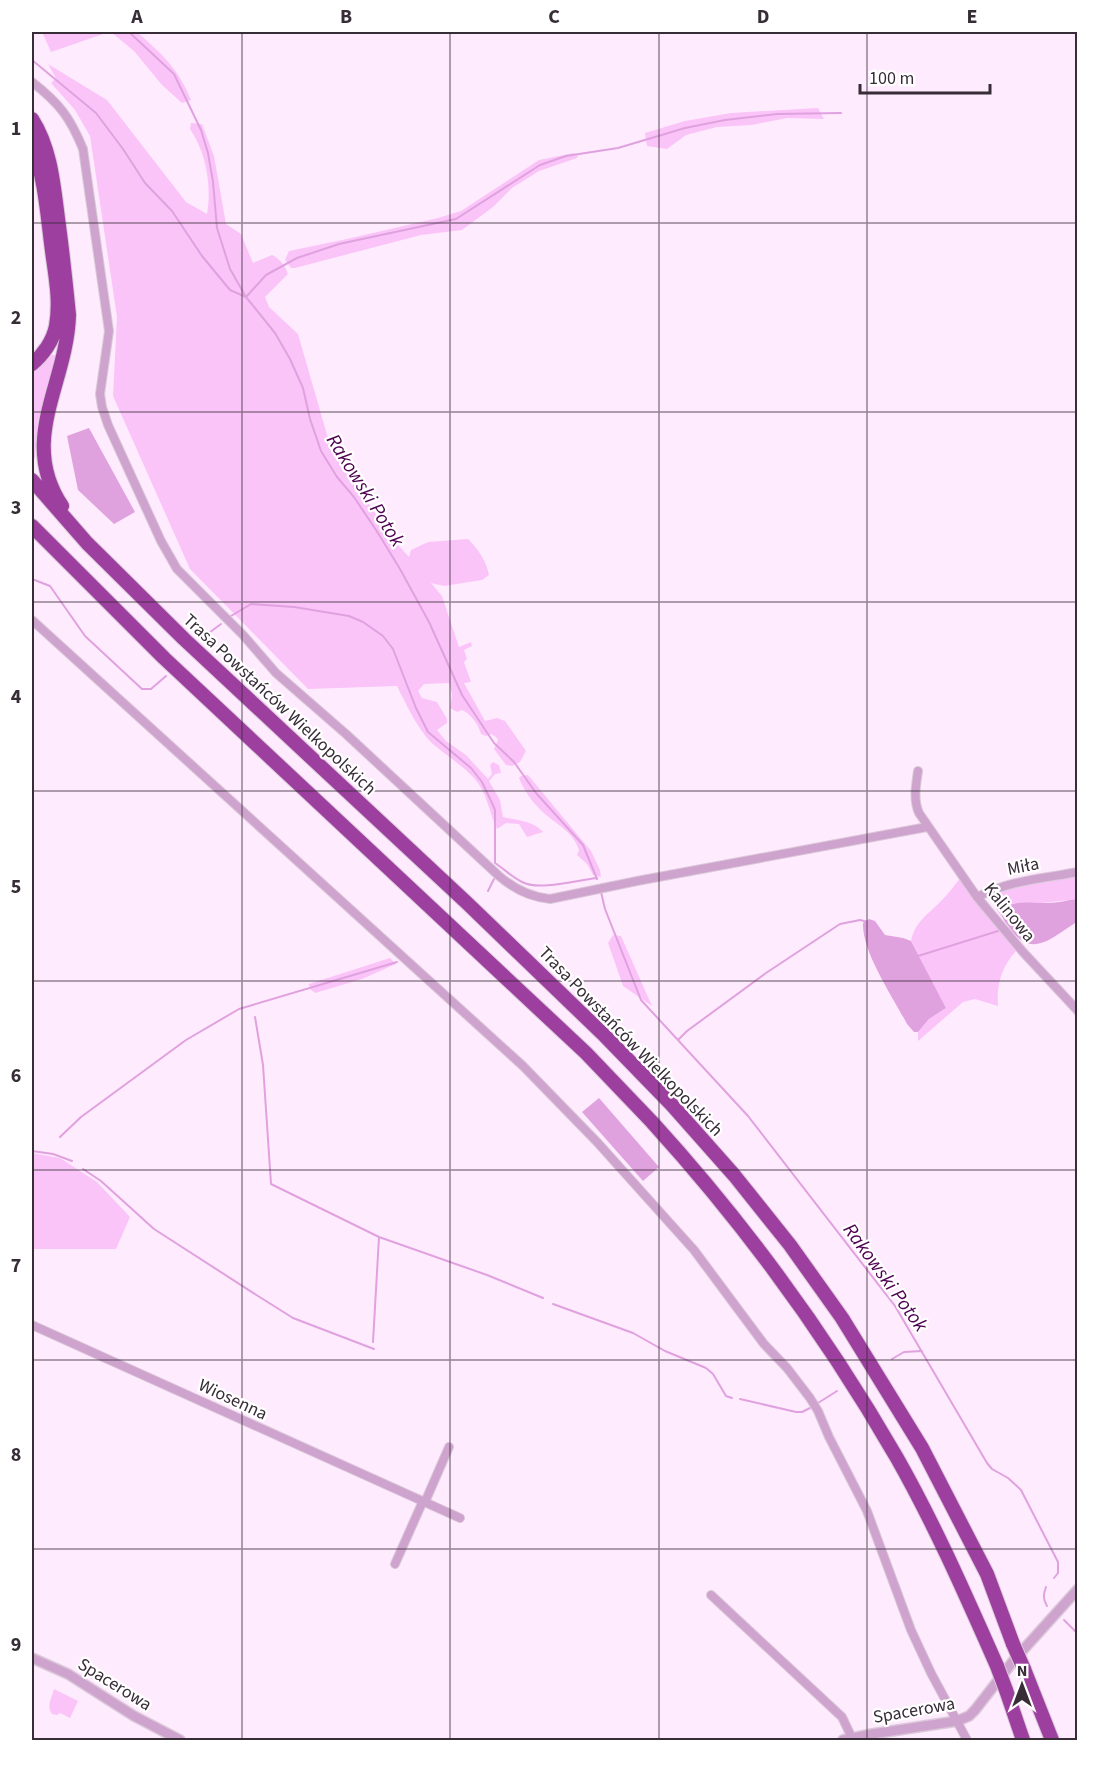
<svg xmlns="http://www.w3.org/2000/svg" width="1109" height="1772" viewBox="0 0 1109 1772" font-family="'Source Sans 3',sans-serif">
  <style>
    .green { fill: #fac4f9 }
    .water { fill: #e0a1df }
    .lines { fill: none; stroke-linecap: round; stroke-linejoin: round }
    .stream { stroke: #e0a1df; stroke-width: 2 }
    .minor-casing { stroke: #dbc9da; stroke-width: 10 }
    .tertiary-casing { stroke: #dbc9da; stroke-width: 12 }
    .motorway-casing { stroke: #dbc9da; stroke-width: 16 }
    .minor { stroke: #cea3cd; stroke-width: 8 }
    .tertiary { stroke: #cea3cd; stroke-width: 9 }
    .motorway { stroke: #9c3f9e; stroke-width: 14 }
    .motorway-bridge-casing { stroke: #dbc9da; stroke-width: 16; stroke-linecap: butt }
    .motorway-bridge { stroke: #9c3f9e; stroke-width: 14 }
    .grid { fill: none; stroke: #372d37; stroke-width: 1.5; stroke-opacity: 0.55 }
    .labels { text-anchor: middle; stroke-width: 4.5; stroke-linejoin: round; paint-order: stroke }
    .street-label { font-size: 18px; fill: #372d37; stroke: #fff }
    .water-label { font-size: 20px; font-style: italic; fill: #4e0051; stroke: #fff }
    .neatline { fill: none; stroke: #372d37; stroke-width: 2 }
    .grid-label { font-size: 20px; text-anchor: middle; font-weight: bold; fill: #372d37 }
  </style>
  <rect width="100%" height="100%" fill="#ffebfe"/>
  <path class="green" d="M42 32H109L51 52Z
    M111 32H137C162 54 178 68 191 100L182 103 162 85 134 51Z
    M48 64 107 100 186 202 207 214C212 186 206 152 190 129L191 123 202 124 214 156 226 224 241 234 253 263 272 255C280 259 285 265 288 274L265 297 269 307 298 334 330 445 391 537 409 557 411 550 428 542 468 539C478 549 486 560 489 575L482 580 444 586 431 583 442 596 459 647 471 642 472 646 464 650 467 659 464 662 471 682 464 683 485 721 497 718 505 721 526 751 520 762 512 766 506 765 494 749 498 740 496 737 491 734 486 736 481 734C478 724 471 714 462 710L457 712 450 708 452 695 449 683 424 684 418 691 422 698 437 702 447 719V723L437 730 446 741 466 755 488 779 492 774 490 765 493 762 499 765 501 773 495 774 489 781 500 800 503 817C516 820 534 821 543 832L527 837 519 824 506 823 497 829C489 812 487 792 474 778 462 765 447 756 434 745 419 732 406 704 397 686L308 689 190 569 113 396 117 317 90 136 75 110 51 83 56 78Z
    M818 108 824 119 787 118 752 125 717 127 686 135 667 149 647 146 645 133 685 121 731 113Z
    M574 153 578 156 577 158 539 171 512 188 493 207 462 230 421 235 295 268H291L285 260 289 251 347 239 438 218 461 211 539 160Z
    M52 355H58L38 421 35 458 32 462V374Z
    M528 775 591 851 600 870 601 877 593 875 587 864 577 855 579 850C574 835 563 828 551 819 537 808 525 794 519 778L521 776Z
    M1077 876V899L1042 903 1000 910 1002 918 988 896 1000 890Z
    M960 878 1016 951C1002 966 996 985 998 1006L975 999 963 1002 918 1041V1032L929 1019 946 1008 911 941C915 921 929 914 942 900 949 893 955 885 960 878Z
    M613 935 621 936 652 1006 623 986 608 943Z
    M390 958 396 964 362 979 315 993 310 989 309 984Z
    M32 1153 60 1158 97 1182 130 1217 116 1249H32Z
    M54 1689 78 1701 70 1718 60 1713 57 1715 52 1714C46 1705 52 1698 54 1689Z"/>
  <path class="water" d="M89 428 135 512 114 524 78 490 67 436Z
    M1077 899V922C1056 934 1033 960 1012 931 1007 924 1002 919 1000 911 1017 898 1029 904 1048 903 1058 903 1067 900 1077 899Z
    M869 919 875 921 885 935 903 938 911 941 946 1008 929 1019 918 1032H914L907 1024C893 997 862 952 863 923Z
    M599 1098 659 1167 643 1181 582 1112Z"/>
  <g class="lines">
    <path class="stream" d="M129 32 174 74 201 130 208 153 213 182 217 228 230 269 246 297 275 333 290 359 303 388 310 419 321 451 337 477 354 497 378 533 400 569 429 622 462 695 494 743 514 762 536 793 583 845 597 879
      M32 60 96 113 123 149 145 183 172 211 202 256 230 290 246 297 266 275 297 258 339 244 456 219 540 165 566 156 618 148 685 128 725 120 777 114 841 113
      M32 579 50 586 85 636 142 689H151L166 676
      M231 616 251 604 294 607 349 616 363 622 383 636 393 649 416 708 428 732 471 768 482 782 492 803 495 810V863C504 869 512 877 522 882 539 891 578 880 597 878
      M202 638 221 624
      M488 891 494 879
      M601 892 605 909 641 1000 748 1116 895 1306 987 1463 992 1469 1008 1478 1021 1490 1058 1562V1573L1054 1578
      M918 956 998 931
      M255 1017 263 1065 271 1184 379 1237 487 1275 543 1298
      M678 1040 687 1031 766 973 840 924 860 920 868 922
      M60 1137 81 1117 186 1040 239 1009 397 962
      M32 1151 53 1154 72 1161
      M83 1169 101 1181 154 1229 258 1296 293 1318 374 1349
      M553 1304 633 1333 665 1351 706 1368 713 1374 726 1396 732 1398
      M373 1342 379 1237
      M892 1359 904 1352 922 1351
      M740 1399 796 1412H802L810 1408
      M818 1403 837 1391
      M1046 1587C1043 1595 1043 1599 1047 1606
      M1064 1620 1078 1634"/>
    <defs>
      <path id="minor" d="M32 82C59 103 70 117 83 149L109 331 100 394 102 407 108 425 161 541 177 569 243 635 276 673 346 734 499 876C514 889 530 897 550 899L637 881 927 827
        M32 620 523 1066 597 1142 694 1250 764 1344 787 1368 810 1398 818 1411 829 1437 867 1511 911 1630 931 1673 967 1740
        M918 771C916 785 913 800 919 813L977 897 1023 952 1078 1011
        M977 897C1012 880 1040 879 1078 872
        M32 1325 460 1518
        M425 1502 449 1447
        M395 1564 423 1501
        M711 1595 842 1717 852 1738"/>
      <path id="tertiary" d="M32 1658 68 1674 134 1716 180 1740
        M843 1740 872 1734 957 1721 969 1716 975 1710 1014 1660 1078 1589"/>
      <path id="motorway" d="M32 119C52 150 54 190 59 226 63 256 66 285 69 315 67 384 18 440 62 506
        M32 143C44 175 47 210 51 243 54 270 61 298 56 326 53 341 43 355 32 364
        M32 480 87 543 184 639 467 903 605 1036 672 1105 734 1175 790 1245 842 1318 922 1448 987 1574 1013 1644
        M32 526 164 658 586 1053C608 1076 630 1099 652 1122 744 1223 829 1340 897 1458 935 1525 966 1596 997 1666
        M1024 1669 1052 1740
        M1006 1690 1023 1740"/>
    </defs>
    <use href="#minor" class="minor-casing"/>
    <use href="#tertiary" class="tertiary-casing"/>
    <use href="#motorway" class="motorway-casing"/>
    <use href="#minor" class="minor"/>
    <use href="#tertiary" class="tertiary"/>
    <use href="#motorway" class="motorway"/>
    <defs>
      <path id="motorway-bridge" d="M1013 1644 1024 1669
        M997 1666 1006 1690"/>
    </defs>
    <use href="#motorway-bridge" class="motorway-bridge-casing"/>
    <use href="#motorway-bridge" class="motorway-bridge"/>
  </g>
  <path class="grid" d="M242 32V1740M450 32V1740M659 32V1740M867 32V1740M32 223H1078M32 412H1078M32 602H1078M32 791H1078M32 981H1078M32 1170H1078M32 1360H1078M32 1549H1078"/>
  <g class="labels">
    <g class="street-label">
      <text transform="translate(280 704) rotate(43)" y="6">Trasa Powstańców Wielkopolskich</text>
      <text transform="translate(1023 866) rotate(-11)" y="6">Miła</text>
      <text transform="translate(1010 912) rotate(51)" y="6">Kalinowa</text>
      <text transform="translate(631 1041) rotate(46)" y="6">Trasa Powstańców Wielkopolskich</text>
      <text transform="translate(233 1399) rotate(25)" y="6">Wiosenna</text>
      <text transform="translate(115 1684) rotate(32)" y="6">Spacerowa</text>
      <text transform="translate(914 1710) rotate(-10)" y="6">Spacerowa</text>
    </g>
    <g class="water-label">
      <text transform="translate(366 490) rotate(58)" y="7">Rakowski Potok</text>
      <text transform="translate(886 1277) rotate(54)" y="7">Rakowski Potok</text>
    </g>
  </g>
  <rect width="1109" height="1772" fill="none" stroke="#ffffff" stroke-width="66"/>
  <g transform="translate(1022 1685)" stroke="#ffffff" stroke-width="4.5" paint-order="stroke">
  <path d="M0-4.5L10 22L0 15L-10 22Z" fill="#372d37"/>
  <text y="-9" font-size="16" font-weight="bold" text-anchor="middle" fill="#372d37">N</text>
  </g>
  <path d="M860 84v9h130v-9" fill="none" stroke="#372d37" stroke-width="3"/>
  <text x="869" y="84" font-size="18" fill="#372d37" stroke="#ffffff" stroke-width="4.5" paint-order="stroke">100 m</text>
  <rect x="33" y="33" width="1043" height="1706" class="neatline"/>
  <g class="grid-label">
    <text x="137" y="23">A</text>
    <text x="346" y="23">B</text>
    <text x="554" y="23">C</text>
    <text x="763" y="23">D</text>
    <text x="972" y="23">E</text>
    <text x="16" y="135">1</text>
    <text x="16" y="324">2</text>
    <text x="16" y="514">3</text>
    <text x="16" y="703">4</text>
    <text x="16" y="893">5</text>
    <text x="16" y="1082">6</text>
    <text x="16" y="1272">7</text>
    <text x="16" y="1461">8</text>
    <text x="16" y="1651">9</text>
  </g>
</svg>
